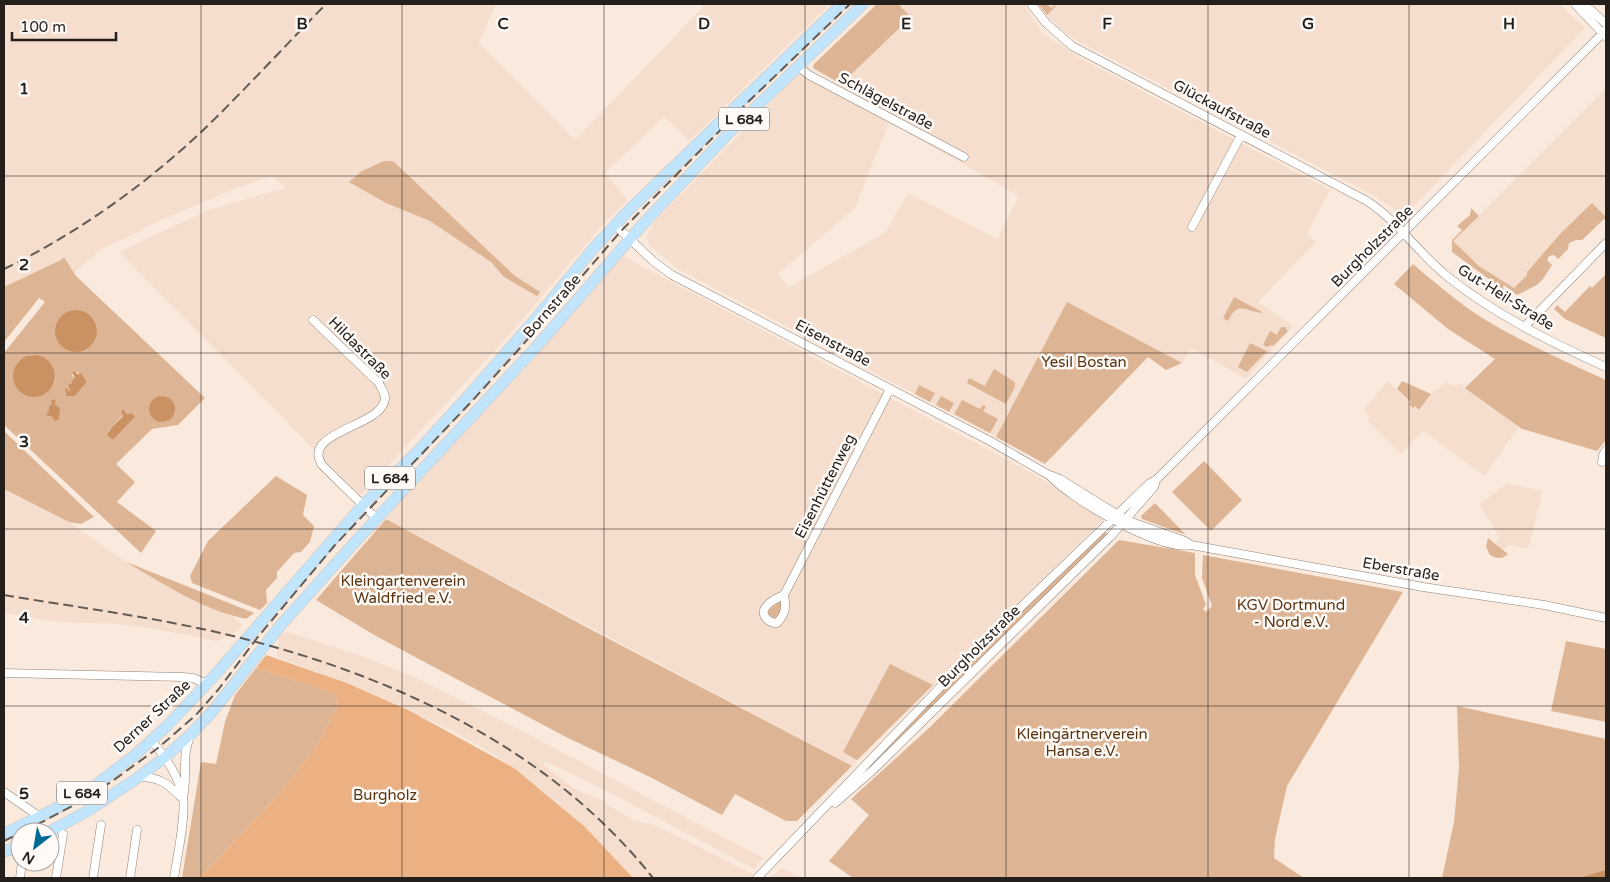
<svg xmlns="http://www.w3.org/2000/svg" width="1610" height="882" viewBox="0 0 1610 882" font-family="'Varela Round',sans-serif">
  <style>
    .built { fill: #f5decd; fill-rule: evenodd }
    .green { fill: #deb594; fill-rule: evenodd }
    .forest { fill: #ecb182 }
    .water { fill: #ca9163 }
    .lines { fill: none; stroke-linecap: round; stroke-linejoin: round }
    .minor-casing { stroke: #918277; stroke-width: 9 }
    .major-casing { stroke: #d3d2d1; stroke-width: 12 }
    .minor { stroke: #fff; stroke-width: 8 }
    .major { stroke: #c0e5fc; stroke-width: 10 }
    .rail { stroke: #625a53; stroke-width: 2; stroke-dasharray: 10 5; stroke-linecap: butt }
    .grid { fill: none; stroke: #241f1a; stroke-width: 1; stroke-opacity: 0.55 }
    .labels { text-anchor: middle; stroke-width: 5; stroke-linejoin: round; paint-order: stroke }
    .shield { fill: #fdfaf8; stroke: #65615d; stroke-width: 1 }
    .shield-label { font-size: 14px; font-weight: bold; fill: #241f1a }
    .street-label { font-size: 15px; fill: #241f1a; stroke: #fdfaf8 }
    .park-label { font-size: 15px; fill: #5b3511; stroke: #fdfaf8 }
    .grid-label { font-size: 16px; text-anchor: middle; font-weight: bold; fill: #241f1a; stroke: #fdfaf8; stroke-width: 5; stroke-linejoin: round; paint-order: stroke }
  </style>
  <rect width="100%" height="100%" fill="#faeade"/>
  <path class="built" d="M4 4H496L479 43 575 140 706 4H826L828 6 689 141 664 117 605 173 628 200 603 224 510 334 360 496 119 252 208 210 285 188 272 176 232 190 145 227 143 230 101 249 74 273 64 257 61 260 4 287Z
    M898 4H1024L1042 33 1080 58 1330 190 1307 234 1308 236 1316 242 1258 302 1293 326 1246 379 1191 348 1182 363 1067 302 996 437 678 269 649 245 647 235 654 222 799 73 832 91 910 17ZM889 122 1019 196 997 239 908 193 885 233 789 287 778 274 855 208Z
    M1039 4H1559L1585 28 1408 212 1397 211 1373 195 1077 41 1064 32 1046 14Z
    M1606 88V220L1594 209 1514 288 1479 266 1453 241Z
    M621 255 1032 473 1105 518 852 766 386 519 396 505 529 363Z
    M1388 381 1419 410 1435 389 1437 390 1446 381 1451 386 1461 384 1519 427 1484 476 1423 431 1401 454 1367 420 1370 417 1363 410Z
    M1508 483 1543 491 1528 549 1509 545 1504 549 1499 548 1496 543 1499 537 1479 504Z
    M4 489 69 522 126 562 184 595 233 616 242 625 237 631 217 641 157 629 116 624 59 622 4 613Z
    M288 632 362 656 414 677 520 730 763 858 754 869 597 786 544 761 543 764 573 788 599 799 633 820 654 825 686 840 760 878H633L584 826 547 794 495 755 453 731 358 687 277 657 279 636Z
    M782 868 802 878 770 877Z"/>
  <path class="green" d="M877 4H898L911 17 841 84 813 68 814 64Z
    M1038 4H1046L1052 8 1055 5 1056 6 1047 15Z
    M384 161H393L515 276 540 292 537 296 504 277 491 262 430 221 386 203 349 182 362 171Z
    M1592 203 1606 217V220L1604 219 1582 240H1576L1569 243 1568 249 1558 259 1554 255 1549 256 1547 260 1552 265 1543 279 1537 285 1517 295 1504 285 1503 287 1505 291 1452 252V240L1462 230 1457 226 1470 215 1471 208 1479 216 1453 241 1479 266 1514 288 1527 275V272L1561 233Z
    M64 257 76 276 205 398 178 425 152 429 116 464 135 482 117 502 156 531 141 553 4 425V353L45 302 39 298 4 342V287L61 260ZM75 310C89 311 100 321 96 336 95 342 91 346 87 349 61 364 38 319 75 310ZM31 355C45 355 57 365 55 380 54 385 51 389 46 393 22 410 0 367 31 355ZM76 371 78 373 76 376 81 373 87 382 75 396H66L65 389H67L68 392 70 389 68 385 69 384 73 385 71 382 75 377 72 376V374ZM164 396C177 401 178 416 165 422 145 420 144 399 164 396ZM54 399 56 400 55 404 60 408 58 419 54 420 52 417 47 415 49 410V406L52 404V400ZM123 409 127 414 132 413 135 417 113 440 107 434 109 430 123 415 121 412Z
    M1413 264C1433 281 1454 299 1476 314 1517 340 1562 360 1606 380V440L1597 451 1522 429 1465 388 1495 359 1448 329 1394 284Z
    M1606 274V338L1565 319 1554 309 1557 305 1565 312 1590 286 1592 288Z
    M1234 297 1262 312 1263 313C1245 312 1239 299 1228 321L1223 318Z
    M1067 302 1182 363 1166 370 1148 357 1045 464 996 437Z
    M1281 327H1285L1288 331 1273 346 1272 345 1267 347 1263 345 1270 331 1277 335Z
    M1250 343 1267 351 1247 372 1238 367Z
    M994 369 1015 382V387L1006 404 967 383 969 378 985 386Z
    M1402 381 1431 394 1419 410 1415 406 1413 408 1409 404 1411 402 1397 389Z
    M919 385 935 393 930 402 915 394Z
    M941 396 954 403 949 412 936 405Z
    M962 400 980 409 983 405 986 406 983 411 998 419 990 433 954 414Z
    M4 431 94 517 81 524 69 522 4 489Z
    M1204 461 1242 500 1211 531 1172 492Z
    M276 476 307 495 303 515 314 526 310 542 301 552 294 553 277 572V578L266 590 267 603 260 610 192 583 190 576 208 541Z
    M1155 503 1186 535 1142 519 1141 516Z
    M386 519 586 627 852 766 797 821H786L735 794 722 815 650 777 566 737 432 666 376 636 316 600Z
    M1103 531 1109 535 886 754 884 753 883 750Z
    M1488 538 1508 554C1503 559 1497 559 1490 555L1486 547Z
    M1119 540 1195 553V575L1206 605 1203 609 1206 612 1212 606 1202 578 1203 555 1403 592 1287 786 1275 839 1274 858 1304 878H853L829 861 869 815 851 799 928 729Z
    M126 562 254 613 246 619C203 610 164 584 126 562Z
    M779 602 781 603 780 615 776 618 771 617 768 613 769 610Z
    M1566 641 1606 649V722L1551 711Z
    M890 664 933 685 857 760 843 752Z
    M256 668 335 693 338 700 336 710 316 747 281 792 200 878H182L201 762 216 764 225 722 235 695Z
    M1457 706 1606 739V878H1442L1454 822 1459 768Z"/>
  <path class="forest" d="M266 655 347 683 410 711 514 768 584 826 633 878H200L281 792 316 747 336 710 338 700 334 693 256 668Z"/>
  <path class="water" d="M55 331a21 21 0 1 1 42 0a21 21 0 1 1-42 0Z
    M13 376a21 21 0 1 1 42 0a21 21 0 1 1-42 0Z
    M76 371 77 375 81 373 87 382 75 396H66L65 389 67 388 68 391 70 390 68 385 69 384H72L71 382 75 377 72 373Z
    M149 409a13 13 0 1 1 26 0a13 13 0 1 1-26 0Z
    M54 399 56 400 55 404 60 408 59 419 54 421 52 417 46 415 49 410V406L52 404 51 400Z
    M123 409 127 414 132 413 135 417 113 440 109 437 107 434 112 427 123 416 121 412Z
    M1606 870V878H1580Z"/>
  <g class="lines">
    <defs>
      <path id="minor" d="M1031 4 1046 23 1072 46 1367 201C1398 221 1419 254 1448 277 1496 315 1550 342 1606 367
        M1575 4 1606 37
        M1578 4 1591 10 1606 24
        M798 66 809 75 964 157
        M615 225 653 261 672 275 990 441 1047 474 1060 479 1126 520 1185 541 1191 545 1423 587 1544 605 1606 618
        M1192 227 1241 135
        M313 320 379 383C381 388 385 393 385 398 384 427 300 431 322 465L376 518
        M1524 327 1606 243
        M1602 462 1603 455 1606 450
        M1049 475C1069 498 1161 552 1191 545
        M784 595C776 598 757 608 766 618 769 622 773 623 777 623 786 614 786 606 784 595L890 389
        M4 673 183 677 193 678 207 684
        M152 741C166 758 179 776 183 798 186 816 177 858 174 878
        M138 777C160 777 167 783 182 798
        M4 792 40 817
        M183 798C188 775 181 759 190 736
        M835 803 873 770 1110 537 1154 487 1156 480
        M20 878 22 862
        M56 878 63 834
        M93 878 101 825
        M130 878 137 830
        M757 878 971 655 1150 483 1156 480 1606 30"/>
      <path id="major" d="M49 832 89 810 133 781 164 758 191 734 212 712 281 625 355 542 538 345 643 224 730 132 863 4
        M4 834 61 806 97 784 135 755 166 727 215 675 363 505 418 451 469 395 538 316 593 249 629 210 842 4
        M4 852 20 845"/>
    </defs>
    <use href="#minor" class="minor-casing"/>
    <use href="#major" class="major-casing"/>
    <use href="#minor" class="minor"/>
    <use href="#major" class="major"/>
    <path class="rail" d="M4 269C74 235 141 188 198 135 242 93 283 48 326 4
      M4 595C75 607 146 616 216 632 381 670 546 743 653 878
      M23 832 76 804 111 782 158 748 196 715 218 690 257 638 335 545 473 400 520 348 621 231 748 102 850 4
      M4 841 20 833"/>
  </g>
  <path class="grid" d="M201 4V878M402 4V878M604 4V878M805 4V878M1006 4V878M1208 4V878M1409 4V878M4 176H1606M4 353H1606M4 529H1606M4 706H1606"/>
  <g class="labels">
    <g class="shield">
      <rect x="719" y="107.5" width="50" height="23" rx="4"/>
      <rect x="365" y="466.5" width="50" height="23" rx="4"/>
      <rect x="57" y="781.5" width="50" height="23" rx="4"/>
    </g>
    <g class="shield-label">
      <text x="744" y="124">L 684</text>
      <text x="390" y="483">L 684</text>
      <text x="82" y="798">L 684</text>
    </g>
    <g class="street-label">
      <text transform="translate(886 101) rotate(28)" y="5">Schlägelstraße</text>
      <text transform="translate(1222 109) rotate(28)" y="5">Glückaufstraße</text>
      <text transform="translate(1372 246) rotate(-45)" y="5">Burgholzstraße</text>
      <text transform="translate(1506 297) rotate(32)" y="5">Gut-Heil-Straße</text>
      <text transform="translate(552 306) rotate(-49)" y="5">Bornstraße</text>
      <text transform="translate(833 343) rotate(28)" y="5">Eisenstraße</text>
      <text transform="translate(360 348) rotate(45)" y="5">Hildastraße</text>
      <text transform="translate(825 486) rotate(-63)" y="5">Eisenhüttenweg</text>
      <text transform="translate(1401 569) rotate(10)" y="5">Eberstraße</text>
      <text transform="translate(979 646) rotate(-45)" y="5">Burgholzstraße</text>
      <text transform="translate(152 716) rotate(-43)" y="5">Derner Straße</text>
    </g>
    <g class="park-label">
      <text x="1084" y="367">Yesil Bostan</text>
      <text x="403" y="586">Kleingartenverein<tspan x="403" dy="17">Waldfried e.V.</tspan></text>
      <text x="1291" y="610">KGV Dortmund<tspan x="1291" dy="17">- Nord e.V.</tspan></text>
      <text x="1082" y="739">Kleingärtnerverein<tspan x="1082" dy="17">Hansa e.V.</tspan></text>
      <text x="385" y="800">Burgholz</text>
    </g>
  </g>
  <g class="grid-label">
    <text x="302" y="29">B</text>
    <text x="503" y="29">C</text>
    <text x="704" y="29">D</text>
    <text x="906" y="29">E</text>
    <text x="1107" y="29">F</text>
    <text x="1308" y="29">G</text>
    <text x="1509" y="29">H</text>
    <text x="24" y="94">1</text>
    <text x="24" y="270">2</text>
    <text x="24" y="447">3</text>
    <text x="24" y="623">4</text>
    <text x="24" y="799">5</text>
  </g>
  <rect width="1610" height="882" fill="none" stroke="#241f1a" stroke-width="10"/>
  <g transform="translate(35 847) rotate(211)"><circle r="24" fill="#fdfaf8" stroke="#a6a29f"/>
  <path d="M0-4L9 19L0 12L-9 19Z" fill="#006996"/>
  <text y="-8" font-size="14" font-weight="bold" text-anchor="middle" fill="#241f1a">N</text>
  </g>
  <path d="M12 32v8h104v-8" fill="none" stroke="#241f1a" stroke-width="2.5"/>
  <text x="20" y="32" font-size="15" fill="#241f1a" stroke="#fdfaf8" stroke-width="4" paint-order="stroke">100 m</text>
</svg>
